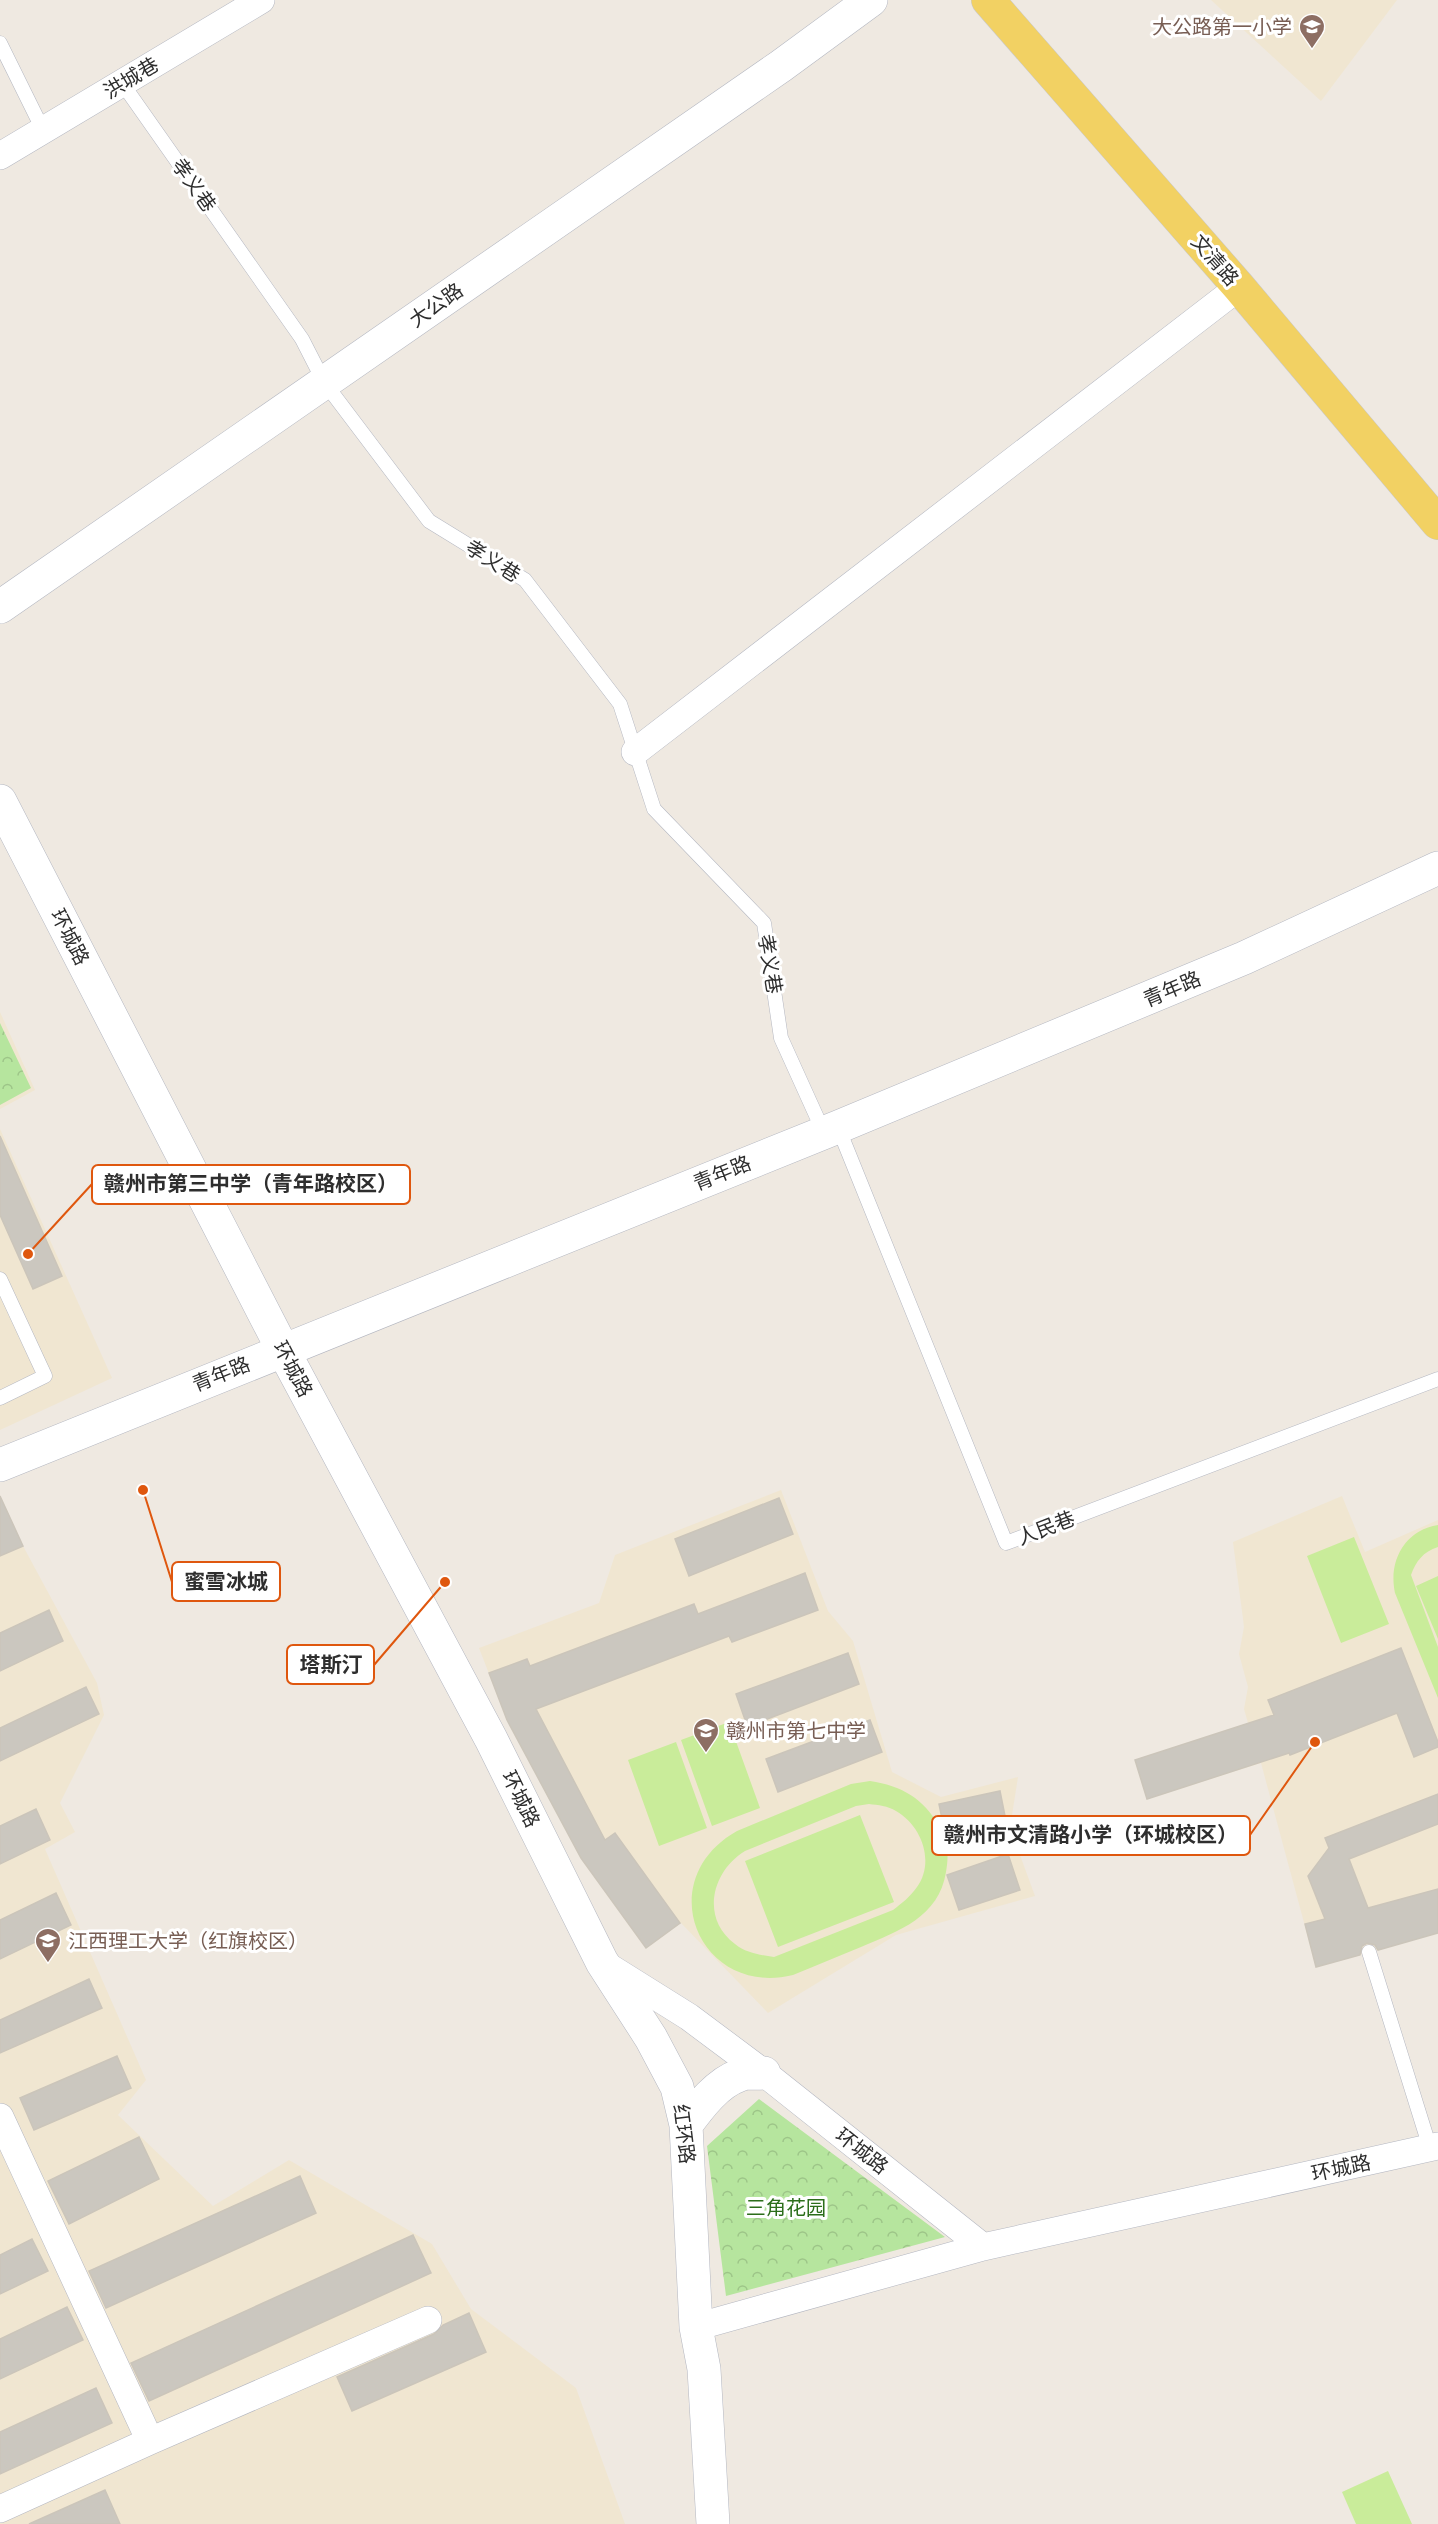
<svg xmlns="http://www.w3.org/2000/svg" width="1438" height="2524" viewBox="0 0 1438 2524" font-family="Roboto,'Noto Sans SC',sans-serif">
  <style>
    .education { fill: #f0e6d1 }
    .forest { fill: url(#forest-crowns) }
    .pitch { fill: #c9ec9a; fill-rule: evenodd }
    .building { fill: #cbc7bf; stroke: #cbc5ba; stroke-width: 1.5 }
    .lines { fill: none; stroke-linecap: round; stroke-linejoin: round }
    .lane-casing { stroke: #b4b7c1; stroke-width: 15 }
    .street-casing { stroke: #b4b7c1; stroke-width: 28 }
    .secondary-casing { stroke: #b4b7c1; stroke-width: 34 }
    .primary-casing { stroke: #c9c9c9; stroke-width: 34 }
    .lane { stroke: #fff; stroke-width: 14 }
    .street { stroke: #fff; stroke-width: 27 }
    .secondary { stroke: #fff; stroke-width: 33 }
    .primary { stroke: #f2d163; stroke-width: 33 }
    .labels { text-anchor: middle; stroke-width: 6; stroke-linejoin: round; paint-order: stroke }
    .education-label { font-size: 20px; fill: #785e54; stroke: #fff; text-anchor: start }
    .street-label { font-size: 20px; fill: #2e2e2e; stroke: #fff }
    .park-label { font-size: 20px; fill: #2c6e1b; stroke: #fff }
    .leader { fill: none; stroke: #df570e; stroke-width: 2 }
    .callout-dot { fill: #df570e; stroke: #fff; stroke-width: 2 }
    .callout { fill: #fff; stroke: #df570e; stroke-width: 2 }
    .callout-label { font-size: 21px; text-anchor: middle; font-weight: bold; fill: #2e2e2e }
  </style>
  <defs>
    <pattern id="forest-crowns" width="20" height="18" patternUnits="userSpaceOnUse" patternTransform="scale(1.5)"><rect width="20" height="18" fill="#b6e59e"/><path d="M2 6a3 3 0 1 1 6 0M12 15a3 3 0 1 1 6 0" fill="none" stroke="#9dc588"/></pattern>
  </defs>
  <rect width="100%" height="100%" fill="#efe9e1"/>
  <path class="education" d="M1211 0H1397L1321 101Z
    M0 1012 35 1090 0 1109Z
    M0 1129 112 1378 0 1430Z
    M781 1490 828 1611 853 1641 892 1772 941 1797 1018 1777 1010 1828 1035 1896 896 1935 768 2013 681 1923 646 1948 581 1858 507 1720 479 1648 599 1603 615 1555Z
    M1342 1496 1365 1552 1438 1520V1933L1316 1967 1261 1763 1147 1799 1135 1760 1248 1723 1244 1709 1248 1687 1239 1654 1244 1627 1233 1542Z
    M0 1511 23 1546 97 1683 104 1715 60 1803 75 1832 45 1849 146 2080 118 2115 213 2206 289 2160 432 2244 471 2309 576 2388 625 2524H0Z"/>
  <path class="forest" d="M0 1023 31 1088 0 1105Z
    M759 2099 945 2237 726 2296 707 2146Z"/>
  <path class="pitch" d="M1438 1525V1547C1423 1552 1416 1561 1411 1575L1438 1647V1698L1395 1593C1388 1561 1405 1530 1438 1525Z
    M1354 1537 1389 1624 1341 1643 1307 1556Z
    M1438 1576V1639L1416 1586Z
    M729 1722 760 1808 712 1826 681 1740Z
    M676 1742 707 1828 659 1846 628 1760Z
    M870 1781C902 1786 923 1798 940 1827 948 1842 949 1855 946 1872 939 1917 899 1931 861 1947 838 1956 816 1966 793 1975 699 1998 650 1880 737 1831L851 1784ZM869 1804C878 1805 888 1806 896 1811 922 1826 935 1862 917 1887 910 1897 902 1903 893 1910L774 1957C760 1955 746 1953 735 1944 700 1918 712 1871 745 1851L856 1806Z
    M860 1815 894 1902 778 1947 745 1861Z
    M1388 2471 1412 2524H1356L1342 2492Z"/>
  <path class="building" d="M0 1136 62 1276 33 1289 0 1215Z
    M0 1496 23 1546 0 1556Z
    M779 1498 793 1534 689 1576 675 1539Z
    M805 1573 818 1610 732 1642 729 1636 536 1709 605 1840 615 1833 680 1923 646 1948 581 1858 507 1720 489 1673 527 1659 530 1666 694 1604 698 1614Z
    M49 1610 63 1641 0 1671V1633Z
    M1401 1648 1438 1742V1747L1414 1757 1397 1713 1290 1755 1289 1753 1147 1799 1135 1760 1274 1715 1268 1700Z
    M848 1653 859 1684 762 1721 750 1734 736 1694Z
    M86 1687 99 1714 0 1761V1728Z
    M870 1720 882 1752 778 1792 766 1759Z
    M1000 1791 1007 1826 946 1838 939 1804Z
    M1438 1794V1824L1349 1859 1368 1908 1438 1889V1933L1378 1950 1375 1945 1367 1943 1362 1946 1360 1955 1316 1967 1305 1924 1325 1919 1308 1876 1329 1848 1325 1838Z
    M36 1809 50 1840 0 1864V1826Z
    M1008 1854 1020 1890 959 1910 947 1875Z
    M56 1893 71 1925 0 1959V1920Z
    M89 1979 102 2008 0 2053V2020Z
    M117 2056 131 2088 34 2130 20 2098Z
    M139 2137 159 2179 69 2224 48 2181Z
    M300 2176 316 2213 106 2308 89 2271Z
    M413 2235 431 2273 149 2401 131 2363Z
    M32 2239 48 2271 0 2294V2255Z
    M67 2307 83 2340 0 2379V2339Z
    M469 2313 486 2352 352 2411 337 2377 434 2334 443 2325Z
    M96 2388 112 2423 0 2474V2432Z
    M105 2490 120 2524H29Z"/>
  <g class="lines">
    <defs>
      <path id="lane" d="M0 43 43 130
        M122 83 302 339 324 382 429 521 525 580 620 704 654 809 764 923 781 1038 824 1133
        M838 1127 1006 1543 1438 1379
        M0 1279 45 1376 0 1398
        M1369 1952 1430 2148"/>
      <path id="street" d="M0 156 261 0
        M635 752 1239 287
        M606 1965 689 2017 764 2073 983 2247
        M0 2117 150 2441
        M696 2327 983 2247 1438 2146
        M0 2509 150 2441 428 2320"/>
      <path id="secondary" d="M0 607 781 66 871 0
        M0 801 283 1350 491 1739 602 1962 651 2038 677 2087 686 2125 696 2327 704 2369 713 2524
        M0 1465 838 1127 1244 958 1438 868
        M686 2125C700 2106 717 2083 740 2075 746 2072 757 2074 764 2073"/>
      <path id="primary" d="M988 0 1239 287 1438 523"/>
    </defs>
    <use href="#lane" class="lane-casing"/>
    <use href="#street" class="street-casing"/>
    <use href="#secondary" class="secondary-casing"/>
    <use href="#primary" class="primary-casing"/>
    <use href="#lane" class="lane"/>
    <use href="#street" class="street"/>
    <use href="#secondary" class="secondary"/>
    <use href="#primary" class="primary"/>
  </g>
  <defs>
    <symbol id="school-pin" viewBox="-11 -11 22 30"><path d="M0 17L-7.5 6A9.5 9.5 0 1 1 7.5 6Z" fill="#8d6e63" stroke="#fff"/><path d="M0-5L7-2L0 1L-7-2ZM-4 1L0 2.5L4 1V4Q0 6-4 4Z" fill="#fff"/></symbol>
    <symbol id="university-pin" viewBox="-11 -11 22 30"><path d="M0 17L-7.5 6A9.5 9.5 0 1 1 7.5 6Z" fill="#8d6e63" stroke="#fff"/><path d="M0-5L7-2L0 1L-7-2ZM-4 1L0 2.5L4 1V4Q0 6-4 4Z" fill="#fff"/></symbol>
  </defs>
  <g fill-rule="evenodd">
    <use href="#school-pin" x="1297" y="12" width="30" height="40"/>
    <use href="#school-pin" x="691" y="1716" width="30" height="40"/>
    <use href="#university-pin" x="33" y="1926" width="30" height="40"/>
  </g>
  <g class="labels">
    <g class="education-label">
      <text x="1292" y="34" text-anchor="end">大公路第一小学</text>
      <text x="726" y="1738">赣州市第七中学</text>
      <text x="68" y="1948">江西理工大学（红旗校区）</text>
    </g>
    <g class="street-label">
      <text transform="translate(131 78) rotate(-31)" y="7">洪城巷</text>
      <text transform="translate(194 185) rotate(55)" y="7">孝义巷</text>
      <text transform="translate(1215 260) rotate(49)" y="7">文清路</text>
      <text transform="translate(436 305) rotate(-35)" y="7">大公路</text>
      <text transform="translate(493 561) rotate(32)" y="7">孝义巷</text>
      <text transform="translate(70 937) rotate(63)" y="7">环城路</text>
      <text transform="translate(770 964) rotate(81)" y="7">孝义巷</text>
      <text transform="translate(1172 989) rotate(-23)" y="7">青年路</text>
      <text transform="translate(722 1173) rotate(-22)" y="7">青年路</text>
      <text transform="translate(293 1369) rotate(62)" y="7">环城路</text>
      <text transform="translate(221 1374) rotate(-22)" y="7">青年路</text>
      <text transform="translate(1046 1528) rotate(-21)" y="7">人民巷</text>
      <text transform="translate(521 1799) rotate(64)" y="7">环城路</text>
      <text transform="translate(684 2134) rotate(83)" y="7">红环路</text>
      <text transform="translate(862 2151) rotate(38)" y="7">环城路</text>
      <text transform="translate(1341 2168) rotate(-12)" y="7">环城路</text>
    </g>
    <g class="park-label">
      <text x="786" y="2215">三角花园</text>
    </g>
  </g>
  <path class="leader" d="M28 1254L92 1184M143 1490L172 1582M445 1582L374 1665M1315 1742L1250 1835"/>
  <g class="callout-dot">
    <circle cx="28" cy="1254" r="6"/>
    <circle cx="143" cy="1490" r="6"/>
    <circle cx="445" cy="1582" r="6"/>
    <circle cx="1315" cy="1742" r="6"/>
  </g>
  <g class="callout">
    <rect x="92" y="1165" width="318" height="39" rx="6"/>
    <rect x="172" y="1562" width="108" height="39" rx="6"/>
    <rect x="287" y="1645" width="87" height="39" rx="6"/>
    <rect x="932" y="1816" width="318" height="39" rx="6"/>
  </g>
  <g class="callout-label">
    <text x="251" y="1191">赣州市第三中学（青年路校区）</text>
    <text x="226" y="1589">蜜雪冰城</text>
    <text x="331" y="1672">塔斯汀</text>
    <text x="1091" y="1842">赣州市文清路小学（环城校区）</text>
  </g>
</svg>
